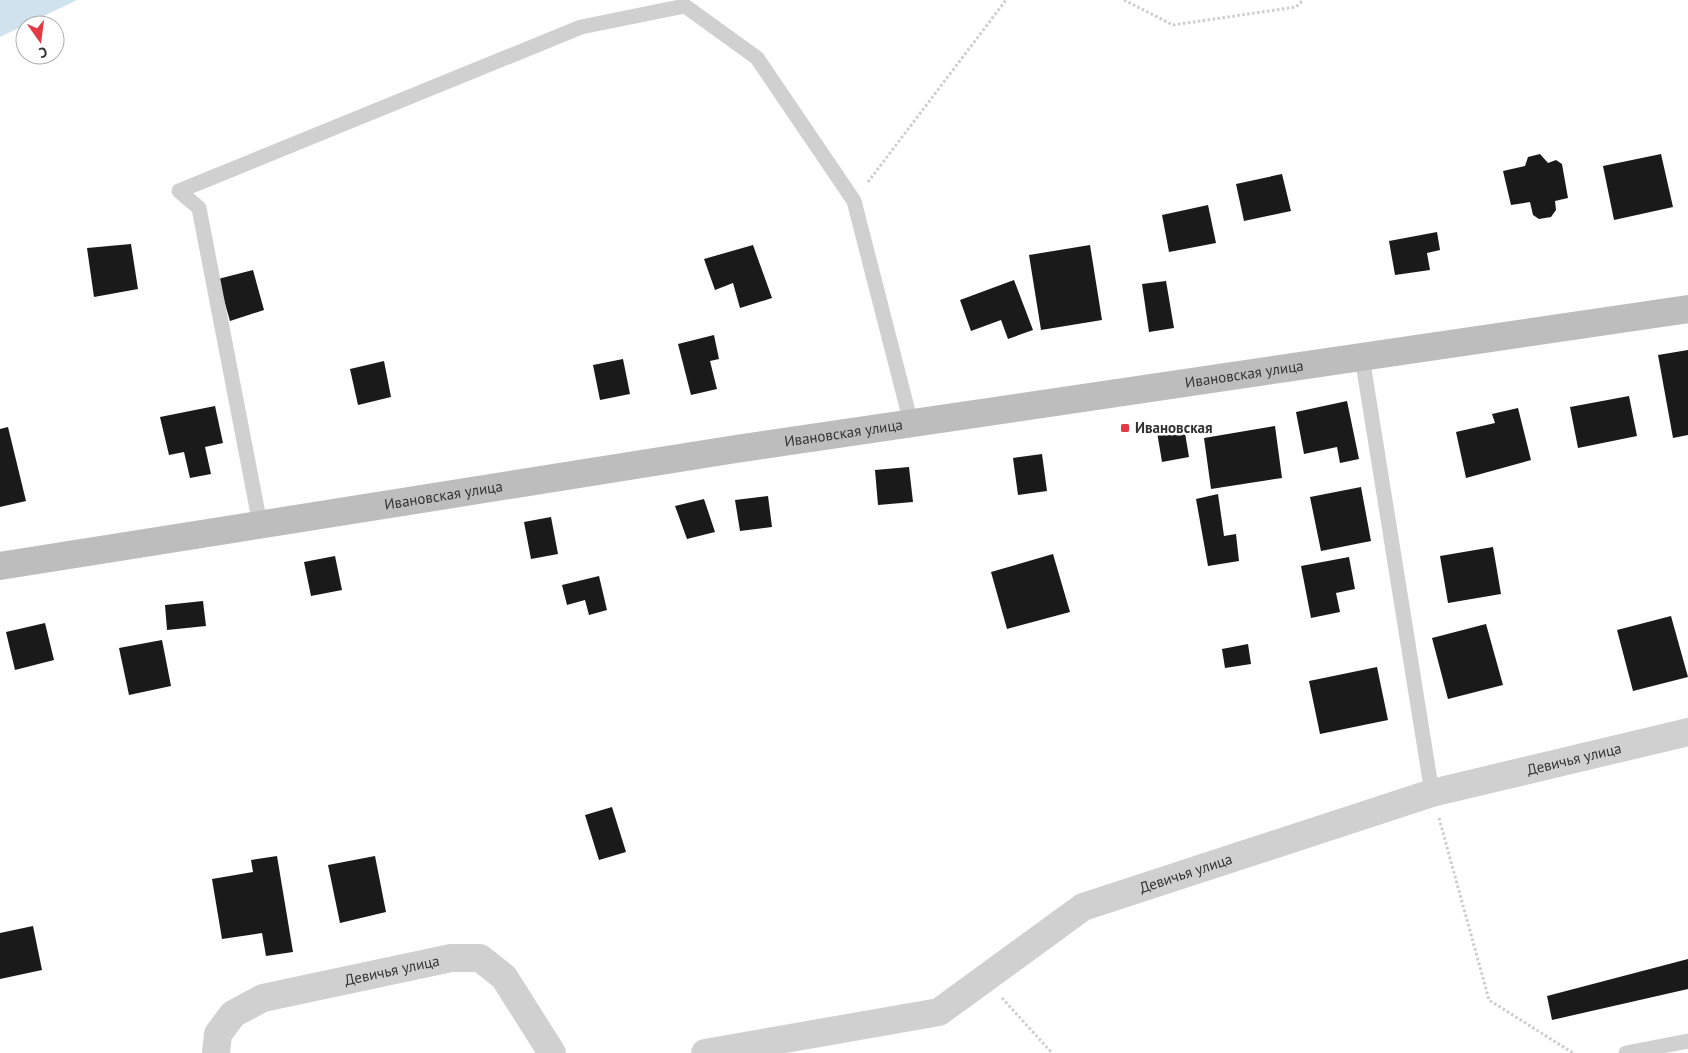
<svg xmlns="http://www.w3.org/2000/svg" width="1688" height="1053" viewBox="0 0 1688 1053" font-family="'PT Sans',sans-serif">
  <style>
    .water { fill: #cfe2ee }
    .building { fill: #1a1a1a }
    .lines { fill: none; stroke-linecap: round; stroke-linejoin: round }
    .path { stroke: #cdcdcd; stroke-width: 3; stroke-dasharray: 2.5 2.5; stroke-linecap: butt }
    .lane { stroke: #d0d0d0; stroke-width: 15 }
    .street { stroke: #d0d0d0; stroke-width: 28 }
    .secondary { stroke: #bdbdbd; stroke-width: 28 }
    .poi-dot { fill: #e63946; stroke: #fff; stroke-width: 2 }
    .labels { text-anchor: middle; stroke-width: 5; stroke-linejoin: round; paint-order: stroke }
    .street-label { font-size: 15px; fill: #333; stroke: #fff }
    .poi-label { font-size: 15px; font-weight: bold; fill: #333; stroke: #fff; text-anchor: start }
  </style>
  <rect width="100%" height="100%" fill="#fff"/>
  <path class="water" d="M0 0H77L0 37Z"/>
  <path class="building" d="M1540 154 1548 163 1556 160 1562 164 1568 198 1555 201 1556 210 1551 217 1539 219 1533 215 1530 202 1511 205 1503 171 1525 166 1528 157Z
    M1661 154 1673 207 1614 220 1603 166Z
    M1282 174 1291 211 1244 221 1236 184Z
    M1208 205 1216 243 1169 252 1162 215Z
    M1437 232 1440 250 1427 253 1430 270 1395 275 1389 241Z
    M131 244 138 289 94 297 87 248Z
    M753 245 772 298 740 308 733 283 715 290 704 259Z
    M1090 245 1102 320 1041 330 1029 255Z
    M253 270 264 310 230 321 218 279Z
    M1014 280 1033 330 1008 339 1001 320 971 331 960 300Z
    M1166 281 1174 328 1149 332 1142 284Z
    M714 335 719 359 710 361 717 389 691 395 678 344Z
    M1688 350V435L1673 438 1658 355Z
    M623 359 630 394 600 400 593 365Z
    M384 361 391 397 358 405 350 369Z
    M1629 396 1637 436 1578 448 1570 407Z
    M1347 401 1359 459 1340 463 1337 447 1304 454 1296 412Z
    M215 406 223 443 205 447 211 474 190 478 184 452 169 455 160 417Z
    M1518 408 1531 460 1466 478 1456 432 1495 423 1492 414Z
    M1275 426 1282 478 1211 489 1204 438Z
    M8 427 26 501 0 507V429Z
    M1184 427 1189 457 1162 462 1157 432Z
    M1042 454 1047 491 1018 495 1013 458Z
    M909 467 913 502 878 505 875 470Z
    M1361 487 1371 541 1321 551 1310 497Z
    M1218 494 1224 536 1236 534 1239 561 1208 566 1196 499Z
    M768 496 772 527 740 531 735 500Z
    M704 499 715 532 687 539 675 506Z
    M551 517 558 554 531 559 524 522Z
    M1493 547 1501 594 1448 603 1440 556Z
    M1053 554 1070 612 1007 629 991 572Z
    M335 556 342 590 311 596 304 562Z
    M1349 557 1355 589 1336 593 1340 612 1311 618 1301 566Z
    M599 576 607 610 589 615 585 600 567 605 562 585Z
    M203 601 206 626 167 630 165 605Z
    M1671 616 1688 677 1633 691 1617 630Z
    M45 623 54 660 15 670 6 632Z
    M1486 624 1503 685 1448 699 1432 638Z
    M162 640 171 686 129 695 119 648Z
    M1248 644 1251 664 1225 668 1222 649Z
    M1377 667 1388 720 1320 734 1309 681Z
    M612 807 626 852 599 860 585 815Z
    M277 856 293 952 266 956 262 933 222 939 212 879 253 872 251 860Z
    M375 856 386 912 340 923 328 865Z
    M33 926 42 970 0 979V933Z
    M1688 959V989L1552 1020 1547 996Z"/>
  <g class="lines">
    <path class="path" d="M1124 0 1173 25 1296 7 1303 0
      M868 182 1006 0
      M1439 818 1489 1000 1573 1053
      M1002 998 1052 1053"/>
    <path class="lane" d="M1362 357 1432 793
      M260 524 199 208 179 191 581 27 685 6 757 58 854 201 911 423
      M1626 1053 1688 1041"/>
    <g class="street">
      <path id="s1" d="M216 1053 218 1034 233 1014 263 998 451 958H480L504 977 552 1053"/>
      <path id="s2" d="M705 1053 939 1012 1083 907 1432 793 1688 732"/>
    </g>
    <path class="secondary" id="s3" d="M0 566 736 449 1688 309"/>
  </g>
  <rect class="poi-dot" x="1120" y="423" width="10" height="10" rx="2.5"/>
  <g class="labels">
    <g class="street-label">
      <text dy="5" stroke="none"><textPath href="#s3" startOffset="1259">Ивановская улица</textPath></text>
      <text dy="5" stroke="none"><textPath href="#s3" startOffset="854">Ивановская улица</textPath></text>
      <text dy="5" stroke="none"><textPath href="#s3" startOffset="449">Ивановская улица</textPath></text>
      <text dy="5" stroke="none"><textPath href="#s2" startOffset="929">Девичья улица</textPath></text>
      <text dy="5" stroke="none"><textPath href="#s2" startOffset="524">Девичья улица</textPath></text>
      <text dy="5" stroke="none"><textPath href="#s1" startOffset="210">Девичья улица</textPath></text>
    </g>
    <g class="poi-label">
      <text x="1135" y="433">Ивановская</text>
    </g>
  </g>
  <g transform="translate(40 40) rotate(166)"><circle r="24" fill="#ffffff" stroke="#adadad"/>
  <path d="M0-4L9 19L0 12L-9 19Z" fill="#e63946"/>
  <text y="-8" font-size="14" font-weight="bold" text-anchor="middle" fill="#333333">С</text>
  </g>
</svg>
